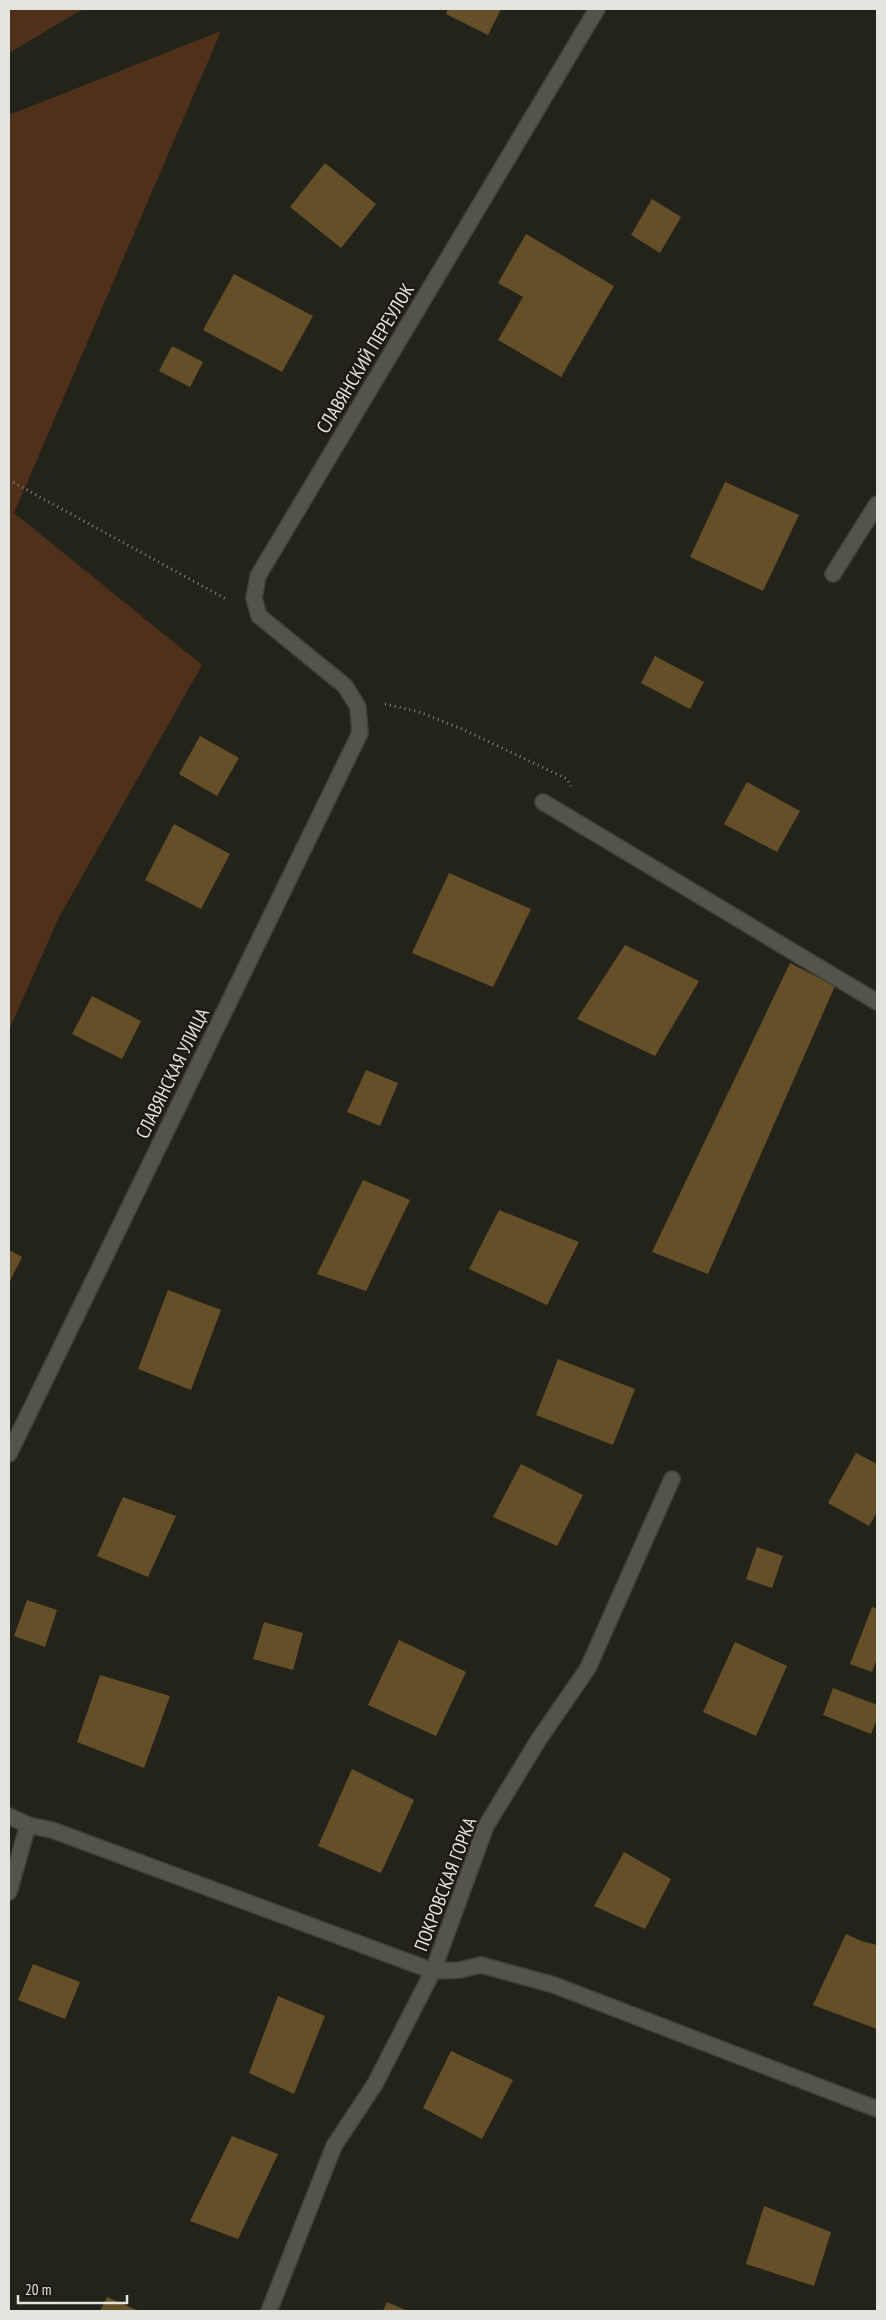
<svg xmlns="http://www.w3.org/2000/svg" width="886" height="2320" viewBox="0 0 886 2320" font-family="'PT Sans Narrow',sans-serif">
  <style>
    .green { fill: #4f311b }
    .building { fill: #654f29 }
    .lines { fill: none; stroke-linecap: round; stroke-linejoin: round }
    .lane-casing { stroke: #414039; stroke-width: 18 }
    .street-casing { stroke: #414039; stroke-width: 18 }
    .path { stroke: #85857d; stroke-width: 3; stroke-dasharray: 1 4; stroke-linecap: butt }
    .lane { stroke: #55544a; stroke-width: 15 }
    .street { stroke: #55544a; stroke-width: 15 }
    .labels { text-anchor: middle; stroke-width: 4.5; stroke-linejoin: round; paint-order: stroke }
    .street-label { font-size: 19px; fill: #e4e4de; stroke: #1b1911 }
  </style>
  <rect width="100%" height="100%" fill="#24231a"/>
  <path class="green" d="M9 9H83L9 53Z
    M221 31 14 513 202 665 59 917 9 1030V115Z"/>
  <path class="building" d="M448 9H501L488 35 446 14Z
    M325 163 376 204 341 248 290 207Z
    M652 199 681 217 660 253 631 235Z
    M526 234 614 286 561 377 498 340 523 297 498 283Z
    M234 274 313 316 282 372 203 330Z
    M172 346 203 362 190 387 159 371Z
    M725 482 799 515 763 591 690 557Z
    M655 656 704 682 690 709 641 683Z
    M200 736 239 758 217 796 179 774Z
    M747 782 800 811 777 852 724 824Z
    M174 824 230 854 201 909 145 880Z
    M449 873 531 909 493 987 412 953Z
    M625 945 699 981 655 1056 577 1019Z
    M790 963 835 986 708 1274 652 1252Z
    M92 996 141 1021 122 1059 72 1034Z
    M366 1070 398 1083 380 1126 347 1112Z
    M363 1180 410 1200 366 1291 317 1274Z
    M499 1210 579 1242 547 1305 469 1269Z
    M9 1250 22 1257 9 1283Z
    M168 1290 221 1310 191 1390 138 1369Z
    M558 1359 635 1389 613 1445 536 1415Z
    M856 1453 877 1464V1512L869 1526 828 1503Z
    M521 1464 583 1495 557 1546 493 1517Z
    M123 1497 176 1516 148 1577 97 1556Z
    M757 1547 783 1556 772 1588 746 1579Z
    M27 1600 57 1610 45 1647 14 1636Z
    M872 1607 877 1609V1658L872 1672 850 1664Z
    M264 1622 303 1633 293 1670 253 1659Z
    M399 1640 466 1672 436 1736 368 1705Z
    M735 1642 787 1666 756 1736 703 1712Z
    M100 1675 170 1696 144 1768 77 1742Z
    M833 1688 877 1705V1719L871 1734 823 1715Z
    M352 1769 414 1800 381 1873 318 1846Z
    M624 1852 671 1879 645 1929 594 1906Z
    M846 1934 861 1941 877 1945V2029L813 2005Z
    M33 1964 80 1982 65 2019 18 2000Z
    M278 1996 325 2016 294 2094 249 2073Z
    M451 2051 513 2080 482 2139 423 2108Z
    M232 2136 278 2154 238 2239 190 2221Z
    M764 2206 831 2232 814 2286 746 2264Z
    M107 2297 139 2311H100Z
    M387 2302 408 2311H383Z"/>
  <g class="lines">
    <defs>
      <path id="lane" d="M833 574 877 504"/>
      <path id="street" d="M543 802 877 1002
        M9 1454 360 733 358 707 345 686 259 616 254 598 258 576 597 9
        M9 1816 28 1825 52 1830 433 1971 460 1970 481 1965 554 1985 877 2109
        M9 1892 28 1825
        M269 2311 334 2146 375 2084 433 1971 486 1826 539 1739 588 1668 672 1479"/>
    </defs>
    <use href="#lane" class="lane-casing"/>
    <use href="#street" class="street-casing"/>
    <path class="path" d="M9 480 228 600
      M385 704 419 712 462 729 567 779 571 786"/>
    <use href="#lane" class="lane"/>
    <use href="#street" class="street"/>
  </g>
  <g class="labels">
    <g class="street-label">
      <text transform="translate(365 358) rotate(-59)" y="7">СЛАВЯНСКИЙ ПЕРЕУЛОК</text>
      <text transform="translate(172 1073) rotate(-64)" y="7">СЛАВЯНСКАЯ УЛИЦА</text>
      <text transform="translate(445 1884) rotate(-69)" y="7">ПОКРОВСКАЯ ГОРКА</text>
    </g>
  </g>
  <rect width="886" height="2320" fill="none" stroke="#e4e4de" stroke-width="20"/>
  <path d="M18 2295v8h109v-8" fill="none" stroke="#e4e4de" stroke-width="2.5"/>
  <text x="25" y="2295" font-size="15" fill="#e4e4de" stroke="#1b1911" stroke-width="4" paint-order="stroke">20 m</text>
</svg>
